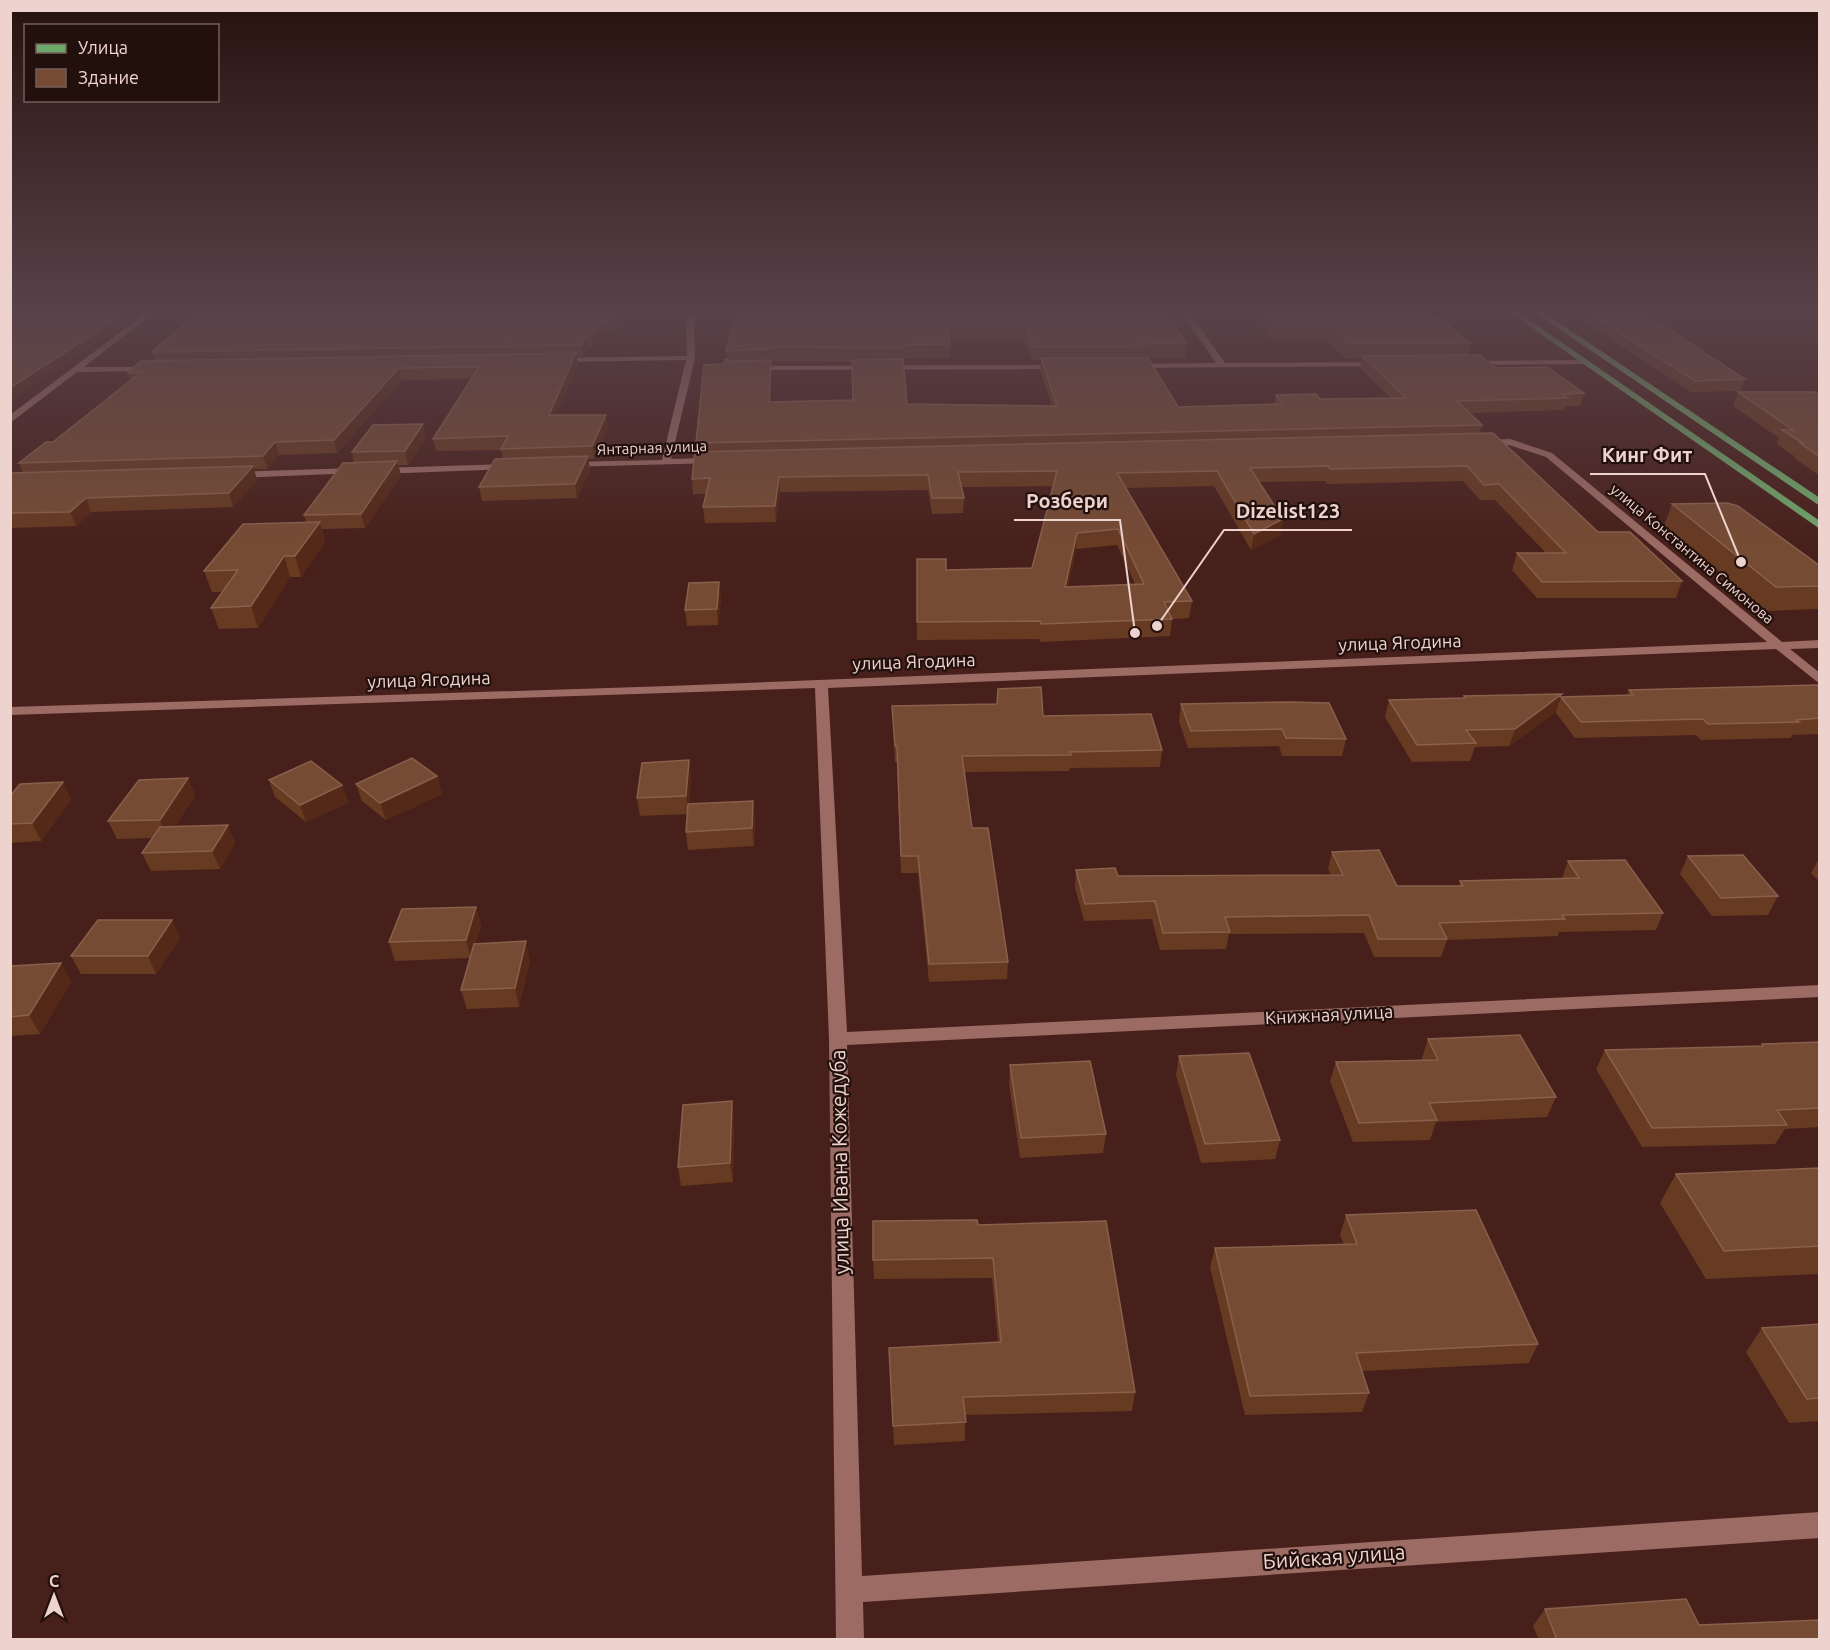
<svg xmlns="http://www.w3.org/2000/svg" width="1830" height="1650" viewBox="0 0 1830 1650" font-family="Ubuntu,sans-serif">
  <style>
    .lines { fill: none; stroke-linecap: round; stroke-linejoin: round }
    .minor { fill: #9b6b64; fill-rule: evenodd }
    .major { fill: #6fa86b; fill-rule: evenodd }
    .wall { fill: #673a22; fill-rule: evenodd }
    .shaded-wall { fill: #552917 }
    .building { fill: #764b34; stroke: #88604c; stroke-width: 1.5; fill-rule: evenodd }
    .labels { text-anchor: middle; stroke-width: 4.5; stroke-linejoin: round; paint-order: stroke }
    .far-street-label { font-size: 15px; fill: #eed2ce; stroke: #22100d }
    .street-label { font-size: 18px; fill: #eed2ce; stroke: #22100d }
    .near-street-label { font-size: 21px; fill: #eed2ce; stroke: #22100d }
    .leader { fill: none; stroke: #eed2ce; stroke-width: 2 }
    .callout-dot { fill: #eed2ce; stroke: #22100d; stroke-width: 2 }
    .callout-label { font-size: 20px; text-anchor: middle; font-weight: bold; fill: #eed2ce; stroke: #22100d; stroke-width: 4.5; stroke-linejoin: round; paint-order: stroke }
  </style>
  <rect width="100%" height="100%" fill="#48201b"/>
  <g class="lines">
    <path class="minor" d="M147 312H155L84 367H150L154 369 153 371 77 372 10 423V415Z
      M689 312H697L694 325 695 358 671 459 712 458 717 461 715 463 565 467V463L568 462 662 460 686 360 558 362 554 360 555 358 687 356 686 325Z
      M1181 312H1189L1225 363 1381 362 1385 364 1381 366 1129 368 1128 366 1132 364 1216 363Z
      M1585 360 1589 362 1588 364 1471 365 1467 363 1471 361Z
      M1060 365H1063V369L751 370 747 368 751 366Z
      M1510 439 1552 453 1782 642 1820 640V648L1790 649 1820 673V684L1776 649 828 688 847 1032 1820 985V997L847 1045 862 1576 1820 1512V1538L863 1602 864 1640H836L829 1039 815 688 10 715V707L669 686 1767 642 1546 457 1509 445 1483 446 1478 443 1483 440Z
      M508 464 511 465V469L379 474 374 471 379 468Z
      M355 468 358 469V473L235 478 230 475 235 472Z"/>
    <path class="major" d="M1509 312H1518L1820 521V529Z
      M1534 312H1543L1820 498V506Z"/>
  </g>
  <path class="wall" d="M629 312 614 331H600L593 347H588L583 356H577L578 364 556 415 608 427 594 459H588L590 470 577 498 482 501 479 487 503 458 501 450 436 451 433 439 471 379 402 380 337 453 279 455 267 469H254L257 480 233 507 91 512 76 526 10 528V473H23L19 463 53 442 131 380 128 373 155 361 152 352Z
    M1167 312 1186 343 1185 358H1148L1178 407 1274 404 1276 395 1320 399 1391 398 1360 368 1362 358 1345 359 1327 340 1271 339 1248 312H1427L1471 343 1468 355 1496 368 1584 393 1580 406H1566L1564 410 1469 413 1482 425 1479 434 1598 532 1682 581 1676 598H1537L1512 570 1517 553H1546L1495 500H1480L1463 481 1327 484 1325 481 1259 482 1283 519 1281 535 1251 550 1214 486 1125 488 1192 601 1189 618 1172 619 1170 636 1040 642 1039 639 917 640V559L946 570 1032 568 1054 486 961 487 964 498 963 513 932 514 928 490 780 492 776 522 705 523 703 507 706 494H693L692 479 697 452 696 443 724 364 727 359 726 351 735 315ZM951 339H1024L1032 360 1041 361 1040 370 1052 406 907 404 902 359 950 358V341H951ZM772 361 852 362 853 400 771 402V363H772ZM1117 545 1135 584 1068 587 1076 549Z
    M1569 312H1642L1745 379 1741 391 1691 392Z
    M1738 392 1820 395V476L1794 458V456L1777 444 1779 438 1733 406Z
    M426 437 408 465H398L401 475 365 528 322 529 325 542 301 577H290L258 628 219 629 211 608 223 592H212L204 571 306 522 304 515 354 463 352 452Z
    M1672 504 1820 566V609L1767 611 1664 526Z
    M721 598 718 625 687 626 685 610Z
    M1820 688V734L1792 735 1791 738 1701 740 1696 735 1575 738 1556 713V712L1509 746 1475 747 1470 761 1412 762 1385 717 1389 700 1463 698 1464 696 1562 694 1561 697 1627 695 1629 690Z
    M1181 704 1346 739 1342 756H1282L1279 746 1188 748 1179 721Z
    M892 706 1043 716 1162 750 1160 767 1070 768 1069 771 965 772 972 828 1008 962 1007 979 929 982 918 873H901L897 762H895Z
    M689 760 691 778 689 804 755 819 754 846 688 850 686 832 687 814 640 816 637 798Z
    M437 776 442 794 386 820 362 801 356 784Z
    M188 778 195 796 175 826 228 825 235 843 220 869 151 871 142 853 152 838 117 839 108 821Z
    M269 780 342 785 348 803 306 822 275 797Z
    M63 782 71 800 41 841 10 843V796Z
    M1332 852 1397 886H1459L1460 881 1562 878 1568 861 1663 913 1656 930 1559 932 1558 936 1447 940 1441 957H1374L1364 933 1229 934 1226 949 1160 950 1152 919 1084 921 1075 887 1076 870 1118 876 1331 875 1328 869Z
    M1688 856 1778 896 1768 915 1712 916 1680 874Z
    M1820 857V882L1811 873Z
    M476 907 481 926 475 944 530 960 519 1007 467 1009 461 990 470 958 395 961 389 942Z
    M180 938 156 974H81L71 956Z
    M61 963 71 982 40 1034 10 1036V967Z
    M1428 1039 1556 1097 1547 1117 1436 1122 1430 1140 1353 1142 1330 1081 1336 1062 1422 1060V1058Z
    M1820 1042V1127L1785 1129 1775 1144 1642 1147 1596 1069 1605 1050 1761 1046 1762 1044Z
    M1179 1056 1280 1140 1275 1159 1201 1163 1176 1075Z
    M1010 1065 1106 1134 1103 1153 1020 1158 1009 1084Z
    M732 1101 734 1121 733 1182 681 1186 678 1167Z
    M1820 1168V1274L1706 1279 1660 1203 1676 1174Z
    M1346 1215 1538 1344 1529 1363 1362 1371 1369 1393 1362 1412 1245 1415 1210 1267 1215 1248 1344 1245 1340 1235Z
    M978 1225 1135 1392 1132 1411 965 1415V1441L894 1445 889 1348 998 1342 992 1278 874 1279 873 1260Z
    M1820 1324V1421L1789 1423 1746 1352 1762 1328Z
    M1545 1609 1699 1625 1820 1640H1539L1533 1626Z"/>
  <path class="shaded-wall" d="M127 312 130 321 10 401V388Z
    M619 312H629L614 331 612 321Z
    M599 321 600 331 593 347 591 336Z
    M586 336 588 347 583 356 581 345Z
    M576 353 578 364 551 428 549 415Z
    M771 360V372L770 415 769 402Z
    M399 368 402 380 337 453 334 440Z
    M606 415 608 427 594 459 592 446Z
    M423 424 426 437 408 465 405 451Z
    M275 442 279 455 267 469 263 456Z
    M588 456 590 470 577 498 575 484Z
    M397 461 401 475 365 528 361 514Z
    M253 466 257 480 233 507 229 493Z
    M779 477 780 492 776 522 775 506Z
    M86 498 91 512 76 526 70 512Z
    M1283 519 1281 535 1251 550 1254 534Z
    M320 522 325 542 301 577 295 556Z
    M1077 533 1076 549 1064 604 1065 587Z
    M284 556 290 577 258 628 251 606Z
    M719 582 721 598 718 625 717 609Z
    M1562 694 1556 712 1509 746 1515 729Z
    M689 760 691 778 688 814 686 796Z
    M437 776 442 794 386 820 380 803Z
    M188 778 195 796 167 838 160 820Z
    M63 782 71 800 41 841 32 823Z
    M342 785 348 803 306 822 300 805Z
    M753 801 755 819 754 846 752 828Z
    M228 825 235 843 220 869 212 851Z
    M476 907 481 926 471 958 466 940Z
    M172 920 180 938 156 974 148 956Z
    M526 941 530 960 519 1007 515 988Z
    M61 963 71 982 40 1034 29 1015Z
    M732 1101 734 1121 733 1182 730 1163Z"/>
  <path class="building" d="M10 312H127L10 388Z
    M198 312H619L612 321H599L591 336H586L581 345 152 352Z
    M741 312H1167L1186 343 1142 344 1143 346 1038 347 1033 346 1025 324 951 325V327H947L950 344 902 345V348L771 347V349L726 351 735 315H740Z
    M1263 312H1427L1432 316H1436L1471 343H1348L1330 325 1274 324Z
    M1587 312H1642L1745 379 1695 381Z
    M576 353 549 415H606L592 446 501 449 508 436 433 439 479 367 399 368 334 440 275 442 263 456 19 463 46 442H53L141 372 128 373 141 361Z
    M1480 355 1496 368 1547 367 1584 393 1562 394 1568 398 1457 401 1482 425 696 443 704 365 724 364 725 359 730 361 771 360 769 402 853 400 852 360 903 359 907 404 1057 406 1041 358H1148L1178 407 1283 404 1276 395 1316 394 1320 399 1406 398 1362 356Z
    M1738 392H1815L1820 395V457L1800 443H1803L1782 430H1793Z
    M423 424 405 451 352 452 373 425Z
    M1493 433 1598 532H1630L1682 581 1542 582 1517 553H1566L1499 484 1484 485 1467 466 1330 469 1328 466 1250 468 1283 519 1254 534 1217 471 1117 473 1192 601 1164 602 1172 619 1041 624 1040 621 917 622V559H946V570L1032 568 1057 471 958 472 964 498H932L928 475 779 477 775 506 703 507 710 478 692 479 695 452ZM1118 529 1144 584 1065 587 1077 533Z
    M588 456 575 484 479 487 495 459Z
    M397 461 361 514 304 515 343 463Z
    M253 466 229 493 86 498 70 512 10 513V473Z
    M1727 503 1738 506 1820 566V586L1776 587 1672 504Z
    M320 522 295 556H284L251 606 211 608 238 570 204 571 243 524Z
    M719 582 717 609 685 610 689 583Z
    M1817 685 1820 688V718L1796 720 1799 722 1708 724 1703 719 1581 722 1561 697 1633 695 1629 690Z
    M1041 687 1043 716 1151 714 1162 750 1070 752 1071 755 962 756 972 828H988L1008 962 929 964 918 856H901L897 746H895L892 706 997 704 998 689Z
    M1562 694 1515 729 1466 730 1476 743 1417 745 1389 700 1465 698 1464 696Z
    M1290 702 1329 703 1346 739 1286 738 1282 729 1191 731 1181 704Z
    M412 758 437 776 380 803 356 784Z
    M689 760 686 796 637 798 642 763Z
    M311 761 342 785 300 805 269 780Z
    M188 778 160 820 108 821 139 780Z
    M63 782 32 823 10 824V796L20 784Z
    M753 801 752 828 686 832 688 804Z
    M228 825 212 851 142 853 160 827Z
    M1379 850 1397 886H1463L1460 881 1579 878 1568 861 1625 860 1663 913 1562 915 1565 919 1439 923 1447 939H1378L1369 915 1225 917 1230 932 1163 933 1155 901 1085 904 1076 870 1115 868 1118 876 1343 875 1332 852Z
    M1743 855 1778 896 1721 898 1688 856Z
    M476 907 466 940 389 942 402 909Z
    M98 920H172L148 956H71Z
    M526 941 515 988 461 990 474 944Z
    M61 963 29 1015 10 1017 11 966Z
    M1520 1035 1556 1097 1429 1103 1437 1120 1359 1123 1336 1062 1438 1060 1428 1039Z
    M1820 1042V1108L1777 1110 1787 1125 1652 1128 1605 1050 1763 1046 1762 1044Z
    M1249 1053 1280 1140 1205 1144 1179 1056Z
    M1090 1061 1106 1134 1021 1138 1010 1065Z
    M732 1101 730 1163 678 1167 683 1105Z
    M1820 1168V1246L1724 1251 1676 1174Z
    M1476 1210 1538 1344 1356 1353 1369 1393 1250 1396 1215 1248 1357 1244 1346 1215Z
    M977 1220 978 1225 1106 1221 1135 1392 963 1397 966 1422 893 1426 889 1348 1001 1342 993 1258 873 1260V1221Z
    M1820 1324V1398L1807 1399 1762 1328Z
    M1686 1599 1699 1625 1820 1620V1640H1557L1545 1609Z"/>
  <linearGradient id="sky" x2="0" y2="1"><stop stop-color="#28120f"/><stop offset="0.57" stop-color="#58424a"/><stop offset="1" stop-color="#58424a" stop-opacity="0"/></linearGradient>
  <rect width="1830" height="543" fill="url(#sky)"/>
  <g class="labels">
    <g class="far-street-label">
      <text transform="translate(652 448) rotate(-2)" y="5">Янтарная улица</text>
      <text transform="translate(1692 554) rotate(40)" y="5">улица Константина Симонова</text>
    </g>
    <g class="street-label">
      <text transform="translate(1400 643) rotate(-2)" y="6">улица Ягодина</text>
      <text transform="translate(914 662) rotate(-2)" y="6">улица Ягодина</text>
      <text transform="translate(429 680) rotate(-2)" y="6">улица Ягодина</text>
      <text transform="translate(1329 1015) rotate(-3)" y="6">Книжная улица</text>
    </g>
    <g class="near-street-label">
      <text transform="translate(840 1162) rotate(-91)" y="7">улица Ивана Кожедуба</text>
      <text transform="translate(1334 1557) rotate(-4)" y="7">Бийская улица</text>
    </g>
  </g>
  <path class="leader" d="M1741 562L1705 474H1590M1135 633L1120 520H1014M1157 626L1224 530H1352"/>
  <g class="callout-dot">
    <circle cx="1741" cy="562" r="6"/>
    <circle cx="1135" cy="633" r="6"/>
    <circle cx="1157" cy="626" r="6"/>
  </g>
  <g class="callout-label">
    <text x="1647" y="462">Кинг Фит</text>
    <text x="1067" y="508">Розбери</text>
    <text x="1288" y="518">Dizelist123</text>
  </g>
  <rect width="1830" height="1650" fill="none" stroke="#eed2ce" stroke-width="24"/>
  <rect x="24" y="24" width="195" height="78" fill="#22100d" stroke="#745e5a" stroke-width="1.5"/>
  <rect x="36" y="44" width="30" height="9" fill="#6fa86b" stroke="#745e5a" stroke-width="1.5"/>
  <text x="78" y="54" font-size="18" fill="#eed2ce">Улица</text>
  <rect x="36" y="69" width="30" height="18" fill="#764b34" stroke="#745e5a" stroke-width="1.5"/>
  <text x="78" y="84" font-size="18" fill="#eed2ce">Здание</text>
  <g transform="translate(54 1596)" stroke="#22100d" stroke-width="4.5" paint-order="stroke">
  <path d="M0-4.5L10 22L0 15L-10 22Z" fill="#eed2ce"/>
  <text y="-9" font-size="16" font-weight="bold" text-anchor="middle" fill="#eed2ce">С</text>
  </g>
</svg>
